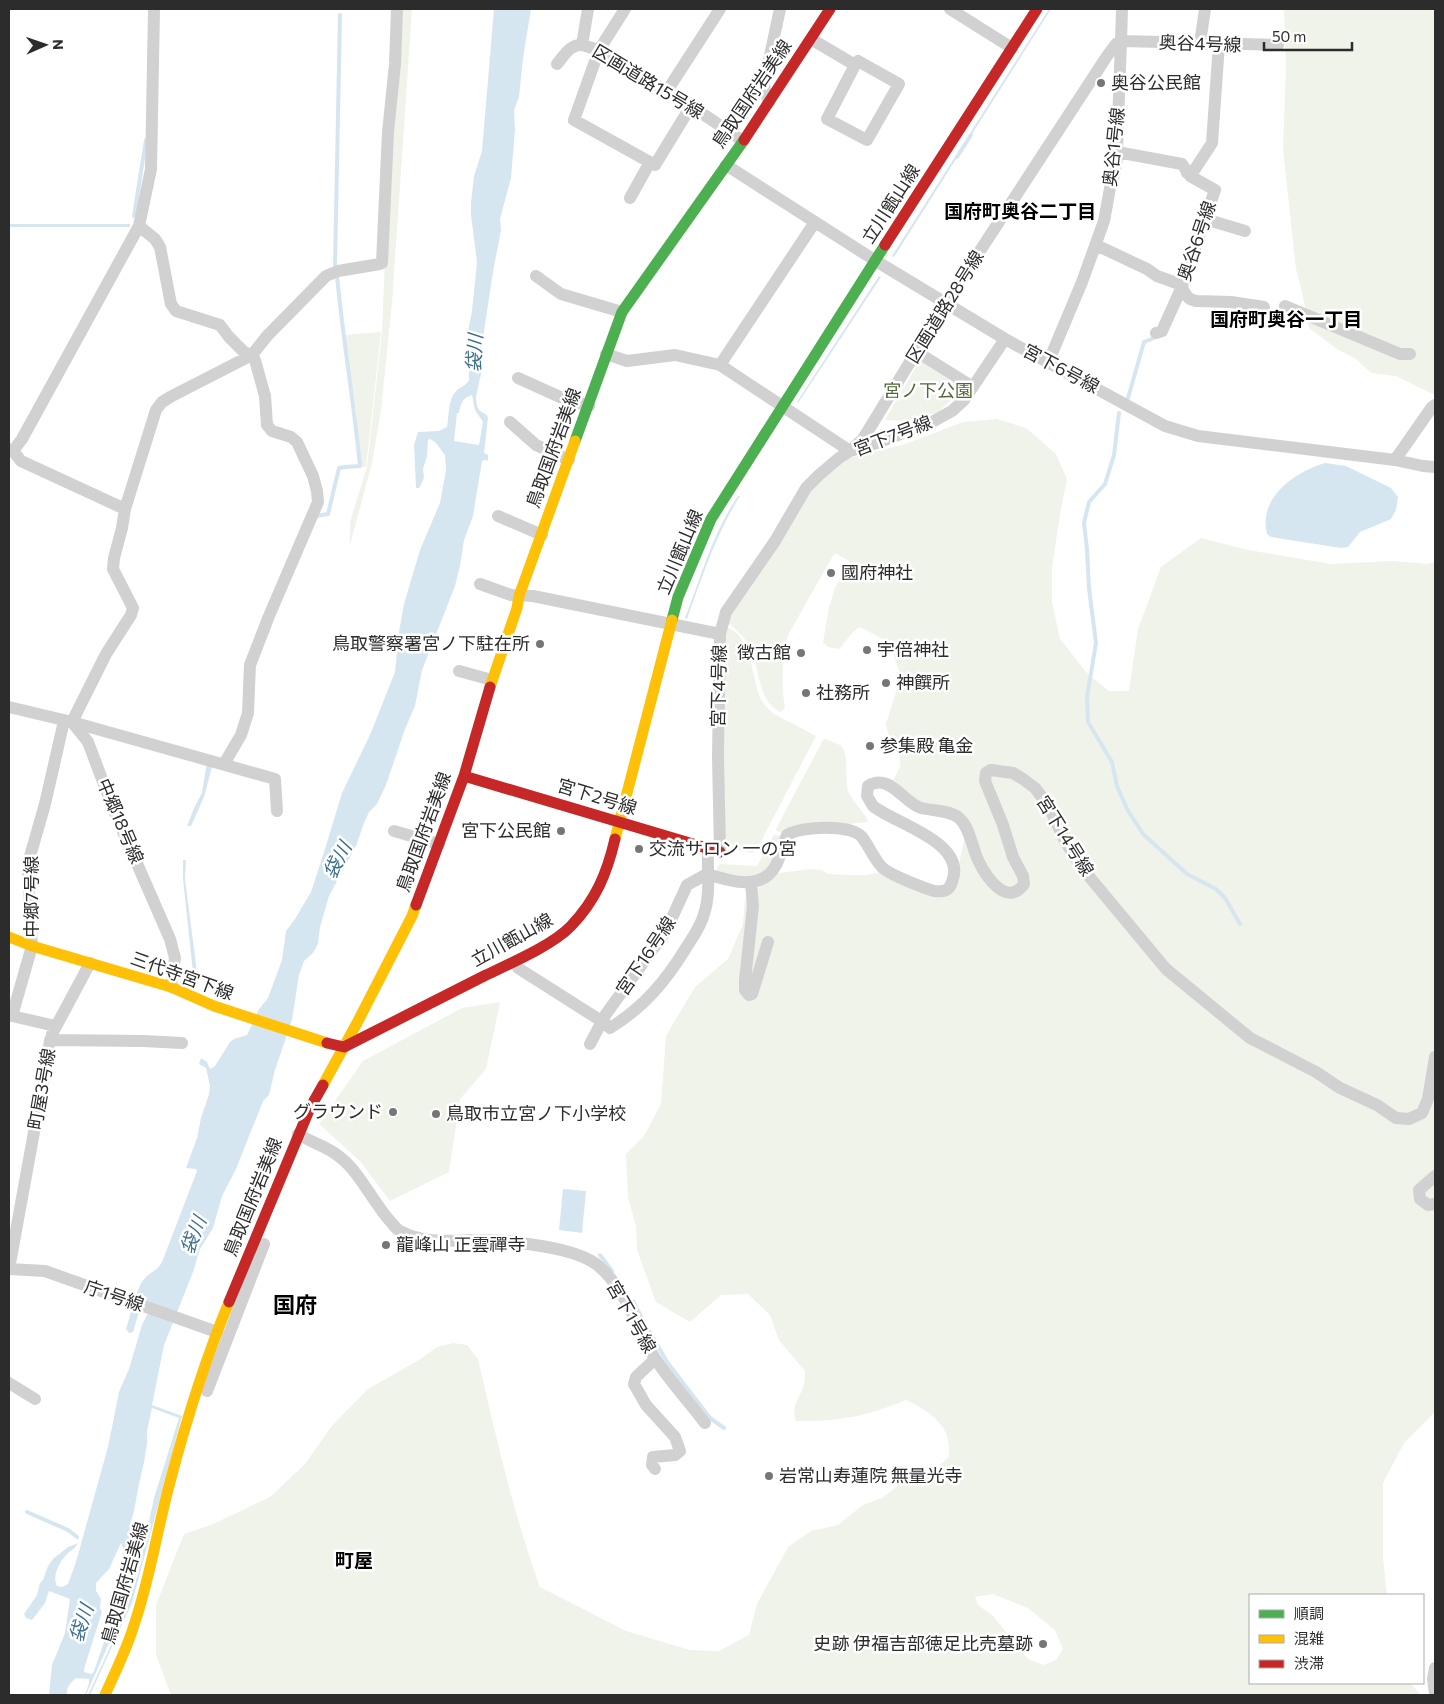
<svg xmlns="http://www.w3.org/2000/svg" width="1444" height="1704" font-family="Commissioner,'Noto Sans JP',sans-serif">
	<style>
		.green { fill: #eff3ea; fill-rule: evenodd }
		.water { fill: #d6e6f1; fill-rule: evenodd }
		.lines { fill: none; stroke-linecap: round; stroke-linejoin: round }
		.stream { stroke: #d6e6f1; stroke-width: 4 }
		.street { stroke: #d1d1d1; stroke-width: 12 }
		.fast { stroke: #4caf50; stroke-width: 11 }
		.slow { stroke: #ffc107; stroke-width: 11 }
		.jam { stroke: #c62828; stroke-width: 11 }
		.poi-dot { fill: #767676; stroke: #fff; stroke-width: 2 }
		.labels { text-anchor: middle; stroke-width: 5; stroke-linejoin: round; paint-order: stroke }
		.street-label { font-size: 18px; fill: #2c2c2c; stroke: #fff }
		.poi-label { font-size: 18px; fill: #2c2c2c; stroke: #fff; text-anchor: start }
		.park-label { font-size: 18px; fill: #506839; stroke: #fff }
		.neighbourhood-label { font-size: 19px; font-weight: bold; fill: #000; stroke: #fff }
		.water-label { font-size: 19px; font-style: italic; fill: #3a6f8e; stroke: #fff }
		.district-label { font-size: 22px; font-weight: bold; fill: #000; stroke: #fff }
	</style>
	<rect width="100%" height="100%" fill="#fff"/>
	<path class="green" d="M401 9H412L392 303 381 410 372 463 350 545V522L367 467 382 332 388 183Z
		M1284 9H1433L1435 15V395L1396 376 1371 373 1356 359 1337 349 1309 328 1303 297 1296 269 1283 149 1286 65Z
		M381 332 366 467H361L356 410 344 335Z
		M920 360 965 387 938 412 906 421 885 420Z
		M997 419 1026 428 1056 454 1067 479 1060 514 1052 567V602L1060 639 1087 673 1109 691H1129L1138 629 1161 567 1201 538 1248 550 1331 564 1393 561 1428 564 1435 562V1412L1404 1443 1383 1483V1558L1387 1595H1250V1683H1410L1421 1695H171L156 1655V1605L184 1534 211 1525 270 1497 305 1464 331 1427 368 1389 419 1360 437 1347 453 1343 467 1345 478 1359C496 1436 513 1513 540 1587L626 1631 690 1650 719 1651 749 1635 757 1604 788 1547 811 1531 838 1525 863 1505 882 1498 899 1485 920 1479 935 1470 949 1457C949 1451 949 1446 948 1440 945 1421 922 1407 906 1400 867 1416 838 1422 796 1421 790 1403 801 1399 804 1383 805 1380 805 1375 805 1371L779 1340 770 1315 748 1294 721 1295 690 1322 656 1302 637 1250 636 1226 628 1198 626 1154 644 1136 661 1104 666 1036 695 987 728 959 743 924 745 900 768 879 779 873 810 869 821 870 828 874 850 875H867L881 872 930 895 957 874 967 826 921 805 893 780C895 776 899 771 900 766 902 751 887 738 886 724L899 683V671L889 642 860 627C851 632 845 643 839 649L828 647 823 642 829 608 835 588 849 564V561L837 554H834L788 635C782 656 781 686 785 708L781 712C757 702 760 667 750 647 744 635 735 630 727 621L812 486 841 460 905 444 963 422ZM993 1594 1028 1608 1055 1630 1063 1649 1056 1660 1043 1665 1028 1659 993 1616 978 1605 975 1597Z
		M725 627C753 633 751 680 761 699 764 705 769 710 774 714L816 736 758 847 752 853 733 849 729 846 725 840 724 804Z
		M825 739C830 741 835 743 840 745 850 752 844 779 848 790 851 801 868 815 868 822L791 830 784 833 777 831 776 829 823 740Z
		M774 835 782 836 771 868 749 880 717 872V867L720 864 757 866Z
		M500 1002 486 1069 460 1099 449 1172 390 1201 360 1161 319 1124 363 1061 462 1008Z"/>
	<path class="water" d="M494 9H531L523 58 519 97 514 110 515 130 511 178 500 219 501 230 493 272 483 338 477 352 481 374 476 397 477 406 480 411 487 415 488 418 484 453 488 455V461L485 460 482 461 473 516 464 540 460 566 455 586 422 670 415 706 405 729 386 785 377 804 369 812 364 823 356 846 329 896 320 927 318 944 313 953 304 961 299 975 292 1020 275 1070 269 1095 263 1101 236 1169 222 1196 213 1228 200 1249 193 1272 164 1345 152 1405 182 1416 132 1603 90 1695H88L112 1643 129 1601 138 1574 154 1498 179 1418 152 1408 147 1431V1444L144 1462 139 1484 134 1511 130 1525 129 1569 126 1594V1605L86 1695H85L89 1683V1679L76 1678C70 1683 66 1688 67 1695H49L52 1665 65 1633 70 1599 49 1591 45 1603 32 1620 26 1618 24 1614 37 1595 40 1583 43 1580 48 1566 53 1559 68 1547 78 1543C75 1549 70 1551 66 1555 59 1563 52 1576 57 1586L62 1587 68 1584 76 1562 108 1447 119 1392 129 1369 142 1325 149 1311 140 1309 133 1332 129 1333 126 1329C131 1314 134 1295 142 1282 148 1272 157 1272 162 1262L197 1171 196 1169 186 1168 197 1138 201 1118 209 1094 210 1086 206 1068 199 1064 201 1058 207 1062 210 1069 215 1066 230 1042 234 1039 247 1035 259 1009 268 998 282 960 286 931 295 919 311 892 325 849 342 793 370 735 395 672 399 632 404 604 420 550 440 503 446 470 445 455 435 442 430 439 428 440 427 456 423 469 424 478 419 488H416L414 445 418 432 439 431 447 427C449 416 448 399 456 391 461 386 466 386 469 380L468 331 472 311 477 262 471 215V203L474 176 482 151ZM472 395 475 410 483 422 479 445 454 441 457 413H459C460 405 463 397 472 395ZM121 1543 123 1549 119 1583 121 1602 119 1605H114L112 1612 113 1616 94 1671 92 1674 84 1672V1669L102 1612 100 1608 101 1599 96 1591V1583L109 1569Z
		M1049 9H1051L894 257 892 256Z
		M9 224H130V227H9Z
		M879 276 881 277 798 403 797 402Z
		M1325 463 1346 466 1391 488 1398 497 1396 510 1391 519 1360 532 1348 547 1341 548 1271 537 1267 534C1258 497 1295 472 1325 463Z
		M738 496H740C716 534 702 577 687 619L685 618C701 577 713 532 738 496Z
		M207 762 212 767 204 797 191 826H187L194 808 202 793Z
		M183 860H186L185 879 197 972 193 973 183 879Z
		M563 1189 586 1191 582 1233 559 1230Z"/>
	<g class="lines">
		<path class="stream" d="M957 157 971 135
			M1117 181 1121 161
			M134 216 146 140
			M335 265 340 15
			M1128 398 1144 342 1154 338
			M1119 413 1114 455 1105 484 1089 502 1084 523 1087 549 1089 588 1096 643 1087 697 1088 722 1112 762 1117 786 1127 809 1143 834 1187 874 1216 889 1225 898 1240 924
			M316 516 328 514 339 468 345 467 360 466C354 403 343 340 337 276
			M600 1255 612 1271
			M633 1301 648 1330
			M650 1332 667 1362 710 1418 724 1428
			M27 1512 68 1530 77 1537"/>
		<path class="street" d="M588 9 582 45 599 50 691 106 743 141
			M625 9 599 50 574 120 655 165 691 106
			M950 9 1012 48
			M811 39 855 65 858 61 899 84 867 140 827 119 855 65
			M1200 43 1205 9
			M557 64C564 56 570 44 582 45
			M667 91 720 9
			M769 102 765 92 764 84 780 9
			M1117 152 1182 164 1190 176 1215 190 1180 291 1162 331 1156 333
			M726 165 876 261 1005 339 1165 426 1198 436 1395 460 1423 466 1435 467
			M1187 173 1195 169 1212 143 1219 44
			M630 198 650 162
			M1205 219 1245 231
			M815 222 720 365 850 451 863 439 946 303 1107 56 1116 44 1121 41 1122 9
			M139 226 155 239 160 247 171 304 176 311 220 325 229 337 244 352 252 355 255 360 265 396 267 425 272 431 291 437 297 442 313 476 317 491 318 502 269 616 250 665 248 713 241 735 224 764
			M1096 245 1147 269 1157 276 1182 285 1183 290 1187 296 1190 299 1196 301 1231 302 1264 307
			M536 276 561 294 622 312
			M1285 306 1400 354H1410
			M917 352 973 387
			M606 354 627 361 675 355 720 365
			M1048 363 1082 282 1104 221 1117 150 1121 41 1278 45
			M518 378 560 397 589 406
			M510 422 536 445 569 460
			M9 449 13 451 21 461 125 509
			M13 451 22 439 139 226 151 169 154 9
			M1395 460 1432 407 1435 405
			M498 516 542 535
			M480 584 511 595 533 596 720 634 718 756 720 852
			M720 634 726 612 775 541 806 488 819 475 839 458 850 451 880 442 932 422 952 411 964 400 1005 339
			M459 671 492 680
			M9 707 72 722 88 742 114 811 170 939 175 958 171 987
			M277 811 275 779 72 722 106 654 131 615 133 608 113 569 114 558 122 528 125 509 156 410 162 402 172 396 252 355 267 336 326 276 338 271 380 264 382 263 388 132 395 64 397 9
			M394 831 439 844
			M751 883 753 906 745 980V990L749 995 752 994 768 942
			M518 968 603 1022 610 1028C644 1007 665 982 686 948 693 937 701 926 704 914 711 894 707 870 708 849
			M55 1026 12 1016 32 946 28 877 29 860 45 804 64 721
			M52 1034 90 963
			M590 1044 606 1014 666 931 687 885 707 874C729 881 762 892 776 865 781 856 783 845 787 835 801 826 851 824 862 837 869 846 876 863 884 869 893 876 924 888 934 891 944 892 949 891 952 882 968 842 895 824 873 806 871 803 869 799 867 796L868 786C889 772 904 803 921 808 933 811 949 810 959 818 970 827 972 848 978 860 986 877 1007 908 1024 884L1023 876 1013 857 1003 825 985 781 986 773 991 770 1013 773 1023 779 1035 788 1048 805 1065 841 1082 868 1166 969 1250 1038 1316 1072 1340 1088 1377 1105 1396 1118 1409 1119 1422 1113 1428 1099 1435 1057
			M298 1134C312 1143 329 1147 341 1158 360 1173 373 1202 390 1221 393 1224 396 1229 400 1231 433 1249 473 1236 509 1241 534 1245 575 1249 596 1264 627 1288 636 1329 656 1360 671 1382 689 1402 705 1423
			M1435 1176 1419 1190 1420 1199 1428 1205 1435 1204
			M9 1269 47 1061 50 1040 143 1041 182 1043
			M9 1269 45 1271 217 1332
			M9 1383 35 1399
			M207 1391 264 1244
			M655 1469 652 1465 653 1457 675 1455 680 1451 675 1437 646 1405 634 1384 636 1377 655 1359
			M1435 1668 1433 1679 1435 1694"/>
		<path class="fast" d="M575 441 622 312 744 140
			M672 620 678 597 711 519 885 245"/>
		<path class="slow" d="M490 687 517 608 519 596 575 441
			M615 839 672 620
			M9 937 32 946 171 987 214 1006 327 1043
			M323 1085 357 1023 412 916 416 905
			M105 1695C115 1672 127 1649 134 1625 150 1579 157 1530 170 1482 186 1421 205 1360 229 1302"/>
		<path class="jam" d="M744 140 830 9
			M885 245 1037 9
			M464 776 720 852
			M416 905 464 776 490 687
			M327 1043 344 1047C391 1023 439 999 486 975 511 963 553 945 571 926 596 900 607 873 615 839
			M229 1302 310 1108 323 1085"/>
	</g>
	<g class="poi-dot">
		<circle cx="1101" cy="83" r="5"/>
		<circle cx="831" cy="573" r="5"/>
		<circle cx="540" cy="644" r="5"/>
		<circle cx="867" cy="650" r="5"/>
		<circle cx="801" cy="653" r="5"/>
		<circle cx="886" cy="683" r="5"/>
		<circle cx="806" cy="693" r="5"/>
		<circle cx="870" cy="746" r="5"/>
		<circle cx="561" cy="831" r="5"/>
		<circle cx="639" cy="849" r="5"/>
		<circle cx="393" cy="1112" r="5"/>
		<circle cx="436" cy="1114" r="5"/>
		<circle cx="386" cy="1245" r="5"/>
		<circle cx="769" cy="1476" r="5"/>
		<circle cx="1043" cy="1644" r="5"/>
	</g>
	<g class="labels">
		<g class="street-label">
			<text transform="translate(1200 44) rotate(2)" y="6">奥谷4号線</text>
			<text transform="translate(648 82) rotate(31)" y="6">区画道路15号線</text>
			<text transform="translate(752 94) rotate(-56)" y="6">鳥取国府岩美線</text>
			<text transform="translate(1114 147) rotate(-84)" y="6">奥谷1号線</text>
			<text transform="translate(891 204) rotate(-57)" y="6">立川甑山線</text>
			<text transform="translate(1197 241) rotate(-71)" y="6">奥谷6号線</text>
			<text transform="translate(945 307) rotate(-58)" y="6">区画道路28号線</text>
			<text transform="translate(1061 369) rotate(28)" y="6">宮下6号線</text>
			<text transform="translate(893 436) rotate(-21)" y="6">宮下7号線</text>
			<text transform="translate(554 448) rotate(-70)" y="6">鳥取国府岩美線</text>
			<text transform="translate(680 552) rotate(-67)" y="6">立川甑山線</text>
			<text transform="translate(719 686) rotate(-89)" y="6">宮下4号線</text>
			<text transform="translate(597 797) rotate(17)" y="6">宮下2号線</text>
			<text transform="translate(120 821) rotate(67)" y="6">中郷18号線</text>
			<text transform="translate(424 832) rotate(-70)" y="6">鳥取国府岩美線</text>
			<text transform="translate(1065 836) rotate(58)" y="6">宮下14号線</text>
			<text transform="translate(32 897) rotate(-90)" y="6">中郷7号線</text>
			<text transform="translate(512 940) rotate(-29)" y="6">立川甑山線</text>
			<text transform="translate(646 956) rotate(-56)" y="6">宮下16号線</text>
			<text transform="translate(182 976) rotate(20)" y="6">三代寺宮下線</text>
			<text transform="translate(42 1089) rotate(-80)" y="6">町屋3号線</text>
			<text transform="translate(253 1197) rotate(-68)" y="6">鳥取国府岩美線</text>
			<text transform="translate(114 1296) rotate(19)" y="6">庁1号線</text>
			<text transform="translate(631 1317) rotate(60)" y="6">宮下1号線</text>
			<text transform="translate(125 1583) rotate(-74)" y="6">鳥取国府岩美線</text>
		</g>
		<g class="poi-label">
			<text x="1111" y="89">奥谷公民館</text>
			<text x="841" y="579">國府神社</text>
			<text x="530" y="650" text-anchor="end">鳥取警察署宮ノ下駐在所</text>
			<text x="877" y="656">宇倍神社</text>
			<text x="791" y="659" text-anchor="end">徴古館</text>
			<text x="896" y="689">神饌所</text>
			<text x="816" y="699">社務所</text>
			<text x="880" y="752">参集殿 亀金</text>
			<text x="551" y="837" text-anchor="end">宮下公民館</text>
			<text x="649" y="855">交流サロン 一の宮</text>
			<text x="383" y="1118" text-anchor="end">グラウンド</text>
			<text x="446" y="1120">鳥取市立宮ノ下小学校</text>
			<text x="396" y="1251">龍峰山 正雲禪寺</text>
			<text x="779" y="1482">岩常山寿蓮院 無量光寺</text>
			<text x="1033" y="1650" text-anchor="end">史跡 伊福吉部徳足比売墓跡</text>
		</g>
		<g class="park-label">
			<text x="928" y="397">宮ノ下公園</text>
		</g>
		<g class="neighbourhood-label">
			<text x="1020" y="218">国府町奥谷二丁目</text>
			<text x="1286" y="326">国府町奥谷一丁目</text>
			<text x="354" y="1567">町屋</text>
		</g>
		<g class="water-label">
			<text transform="translate(474 353) rotate(-86)" y="7">袋川</text>
			<text transform="translate(337 860) rotate(-62)" y="7">袋川</text>
			<text transform="translate(193 1235) rotate(-68)" y="7">袋川</text>
			<text transform="translate(81 1623) rotate(-71)" y="7">袋川</text>
		</g>
		<g class="district-label">
			<text x="295" y="1313">国府</text>
		</g>
	</g>
	<rect width="1444" height="1704" fill="none" stroke="#2c2c2c" stroke-width="20"/>
	<rect x="1249" y="1594" width="175" height="90" fill="#ffffff" stroke="#ababab"/>
	<rect x="1259" y="1610" width="25" height="8" fill="#4caf50" stroke="#ababab"/>
	<text x="1294" y="1619" font-size="15" fill="#2c2c2c">順調</text>
	<rect x="1259" y="1635" width="25" height="8" fill="#ffc107" stroke="#ababab"/>
	<text x="1294" y="1644" font-size="15" fill="#2c2c2c">混雑</text>
	<rect x="1259" y="1660" width="25" height="8" fill="#c62828" stroke="#ababab"/>
	<text x="1294" y="1669" font-size="15" fill="#2c2c2c">渋滞</text>
	<g transform="translate(45 45) rotate(88)" stroke="#ffffff" stroke-width="4" paint-order="stroke">
	<path d="M0-4L9 19L0 12L-9 19Z" fill="#2c2c2c"/>
	<text y="-8" font-size="14" font-weight="bold" text-anchor="middle" fill="#2c2c2c">N</text>
	</g>
	<path d="M1264 42v8h88v-8" fill="none" stroke="#2c2c2c" stroke-width="2.5"/>
	<text x="1272" y="42" font-size="15" fill="#2c2c2c" stroke="#ffffff" stroke-width="4" paint-order="stroke">50 m</text>
</svg>
